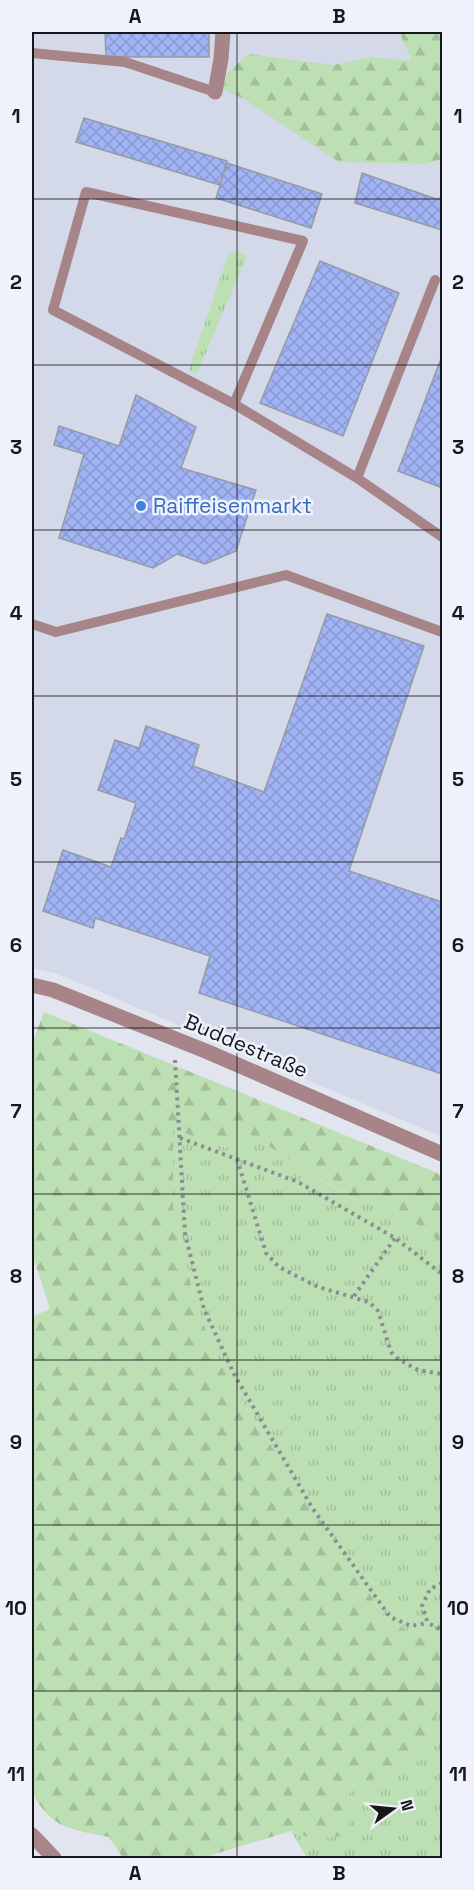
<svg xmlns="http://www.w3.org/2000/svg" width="474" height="1890" font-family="'Space Grotesk',sans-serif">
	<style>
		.built { fill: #d4d9ea }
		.grass { fill: url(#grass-tufts) }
		.forest { fill: url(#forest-firs) }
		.building { fill: url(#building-cross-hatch); stroke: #979aa3; stroke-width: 1.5 }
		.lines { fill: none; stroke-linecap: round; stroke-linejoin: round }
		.path { stroke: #8b8d94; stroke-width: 4; stroke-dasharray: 3 4.5; stroke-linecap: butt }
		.service { stroke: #a68488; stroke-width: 10 }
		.minor { stroke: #a68488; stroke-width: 15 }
		.grid { fill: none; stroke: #16171a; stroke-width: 1.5; stroke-opacity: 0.55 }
		.shop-dot { fill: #3f7fe0; stroke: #eff2fc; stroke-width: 2 }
		.labels { text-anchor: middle; stroke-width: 5; stroke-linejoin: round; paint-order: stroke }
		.shop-label { font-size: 21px; fill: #366cbe; stroke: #eff2fc; text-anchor: start }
		.street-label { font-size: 21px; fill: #16171a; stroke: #eff2fc }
		.neatline { fill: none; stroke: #16171a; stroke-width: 2 }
		.grid-label { font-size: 20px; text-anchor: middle; font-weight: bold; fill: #16171a }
	</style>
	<defs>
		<pattern id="grass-tufts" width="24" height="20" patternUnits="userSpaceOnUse" patternTransform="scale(1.5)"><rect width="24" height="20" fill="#bddfb4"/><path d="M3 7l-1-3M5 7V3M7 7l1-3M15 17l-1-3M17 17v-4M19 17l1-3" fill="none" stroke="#a2bf9a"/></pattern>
		<pattern id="forest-firs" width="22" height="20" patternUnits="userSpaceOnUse" patternTransform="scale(1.5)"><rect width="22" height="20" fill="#bddfb4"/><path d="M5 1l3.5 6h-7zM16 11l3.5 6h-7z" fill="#a2bf9a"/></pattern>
		<pattern id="building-cross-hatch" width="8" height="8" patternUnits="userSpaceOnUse" patternTransform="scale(1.5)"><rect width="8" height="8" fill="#a0b4f5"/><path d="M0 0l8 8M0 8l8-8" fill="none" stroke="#899ad1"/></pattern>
	</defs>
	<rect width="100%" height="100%" fill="#e2e5ef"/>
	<path class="built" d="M32 32H442V1137L58 974 32 968Z"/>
	<path class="grass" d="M238 251 246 255V259L198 371 194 374 190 370V366L225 264 229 254Z
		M173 1129 226 1148 251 1135 356 1202 389 1201 442 1244V1634L410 1632 387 1620 229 1382 197 1310 173 1209Z
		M442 1705V1858H307L291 1831 313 1839 351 1786 406 1769Z"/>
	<path class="forest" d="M399 32H442V159L425 164 339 162 244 99 223 89 227 73 249 54 333 65 372 57 412 61Z
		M44 1012 442 1175V1244L389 1201 357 1202 251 1135 226 1148 173 1129V1209L197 1310 229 1382 387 1620 410 1632 442 1634V1705L406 1769 351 1786V1835L313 1839 291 1831 202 1858H123L109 1837C71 1829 52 1830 32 1792V1317L50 1309 32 1253V1044Z"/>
	<path class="building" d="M105 32H209V57H106Z
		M84 118 227 161 220 185 76 142Z
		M227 163 322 194 311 228 216 198Z
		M362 173 436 199 442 198V230L355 203Z
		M320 261 399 293 343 436 260 403Z
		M442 356V488L398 471Z
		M136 395 196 427 181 468 256 490 236 551 205 564 177 554 153 568 59 538 84 454 54 445 59 426 119 446Z
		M327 614 424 646 349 871 442 902V1074L199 993 210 956 95 918 93 928 43 911 63 850 111 867 121 838 124 839 136 803 98 790 115 740 139 748 146 726 199 745 193 766 264 792Z"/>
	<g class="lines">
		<path class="path" d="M175 1060 185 1234 204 1309 234 1374 313 1509 390 1617 411 1626 428 1623
			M180 1138 298 1182 395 1238 442 1274
			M237 1159 266 1253 279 1267 318 1287 369 1302 378 1311 391 1352 398 1359 418 1370 442 1374
			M354 1296 395 1238
			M442 1583 430 1589 422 1606 428 1623 442 1630"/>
		<path class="service" d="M32 53 125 62 215 92
			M234 404 303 241 86 192 53 310 234 404 357 478 442 537
			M357 478 435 280
			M32 624 56 632 286 575 442 632"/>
		<path class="minor" d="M215 92 221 59 223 32
			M32 985 53 990 208 1052 442 1154
			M32 1835 54 1858"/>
	</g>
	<path class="grid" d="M237 32V1858M32 199H442M32 365H442M32 530H442M32 696H442M32 862H442M32 1028H442M32 1194H442M32 1360H442M32 1525H442M32 1691H442"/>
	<circle class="shop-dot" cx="141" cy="506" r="6"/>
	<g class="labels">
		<g class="shop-label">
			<text x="153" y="513">Raiffeisenmarkt</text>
		</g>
		<g class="street-label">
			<text transform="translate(246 1046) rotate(23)" y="7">Buddestraße</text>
		</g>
	</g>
	<rect width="474" height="1890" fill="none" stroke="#eff2fc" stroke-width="66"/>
	<g transform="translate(393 1809) rotate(75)" stroke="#eff2fc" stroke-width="4.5" paint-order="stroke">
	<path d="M0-4.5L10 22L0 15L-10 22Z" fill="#16171a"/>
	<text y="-9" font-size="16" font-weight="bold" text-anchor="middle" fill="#16171a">N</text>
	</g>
	<rect x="33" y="33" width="408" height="1824" class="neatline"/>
	<g class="grid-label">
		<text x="135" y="23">A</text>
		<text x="339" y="23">B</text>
		<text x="16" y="123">1</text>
		<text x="458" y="123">1</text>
		<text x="16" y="289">2</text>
		<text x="458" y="289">2</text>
		<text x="16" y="454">3</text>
		<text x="458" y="454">3</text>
		<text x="16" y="620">4</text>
		<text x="458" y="620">4</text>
		<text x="16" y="786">5</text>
		<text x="458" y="786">5</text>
		<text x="16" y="952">6</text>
		<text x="458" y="952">6</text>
		<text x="16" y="1118">7</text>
		<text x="458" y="1118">7</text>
		<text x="16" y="1283">8</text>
		<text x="458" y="1283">8</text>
		<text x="16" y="1449">9</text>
		<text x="458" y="1449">9</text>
		<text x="16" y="1615">10</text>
		<text x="458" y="1615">10</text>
		<text x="16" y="1781">11</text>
		<text x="458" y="1781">11</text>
		<text x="135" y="1880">A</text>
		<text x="339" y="1880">B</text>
	</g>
</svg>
